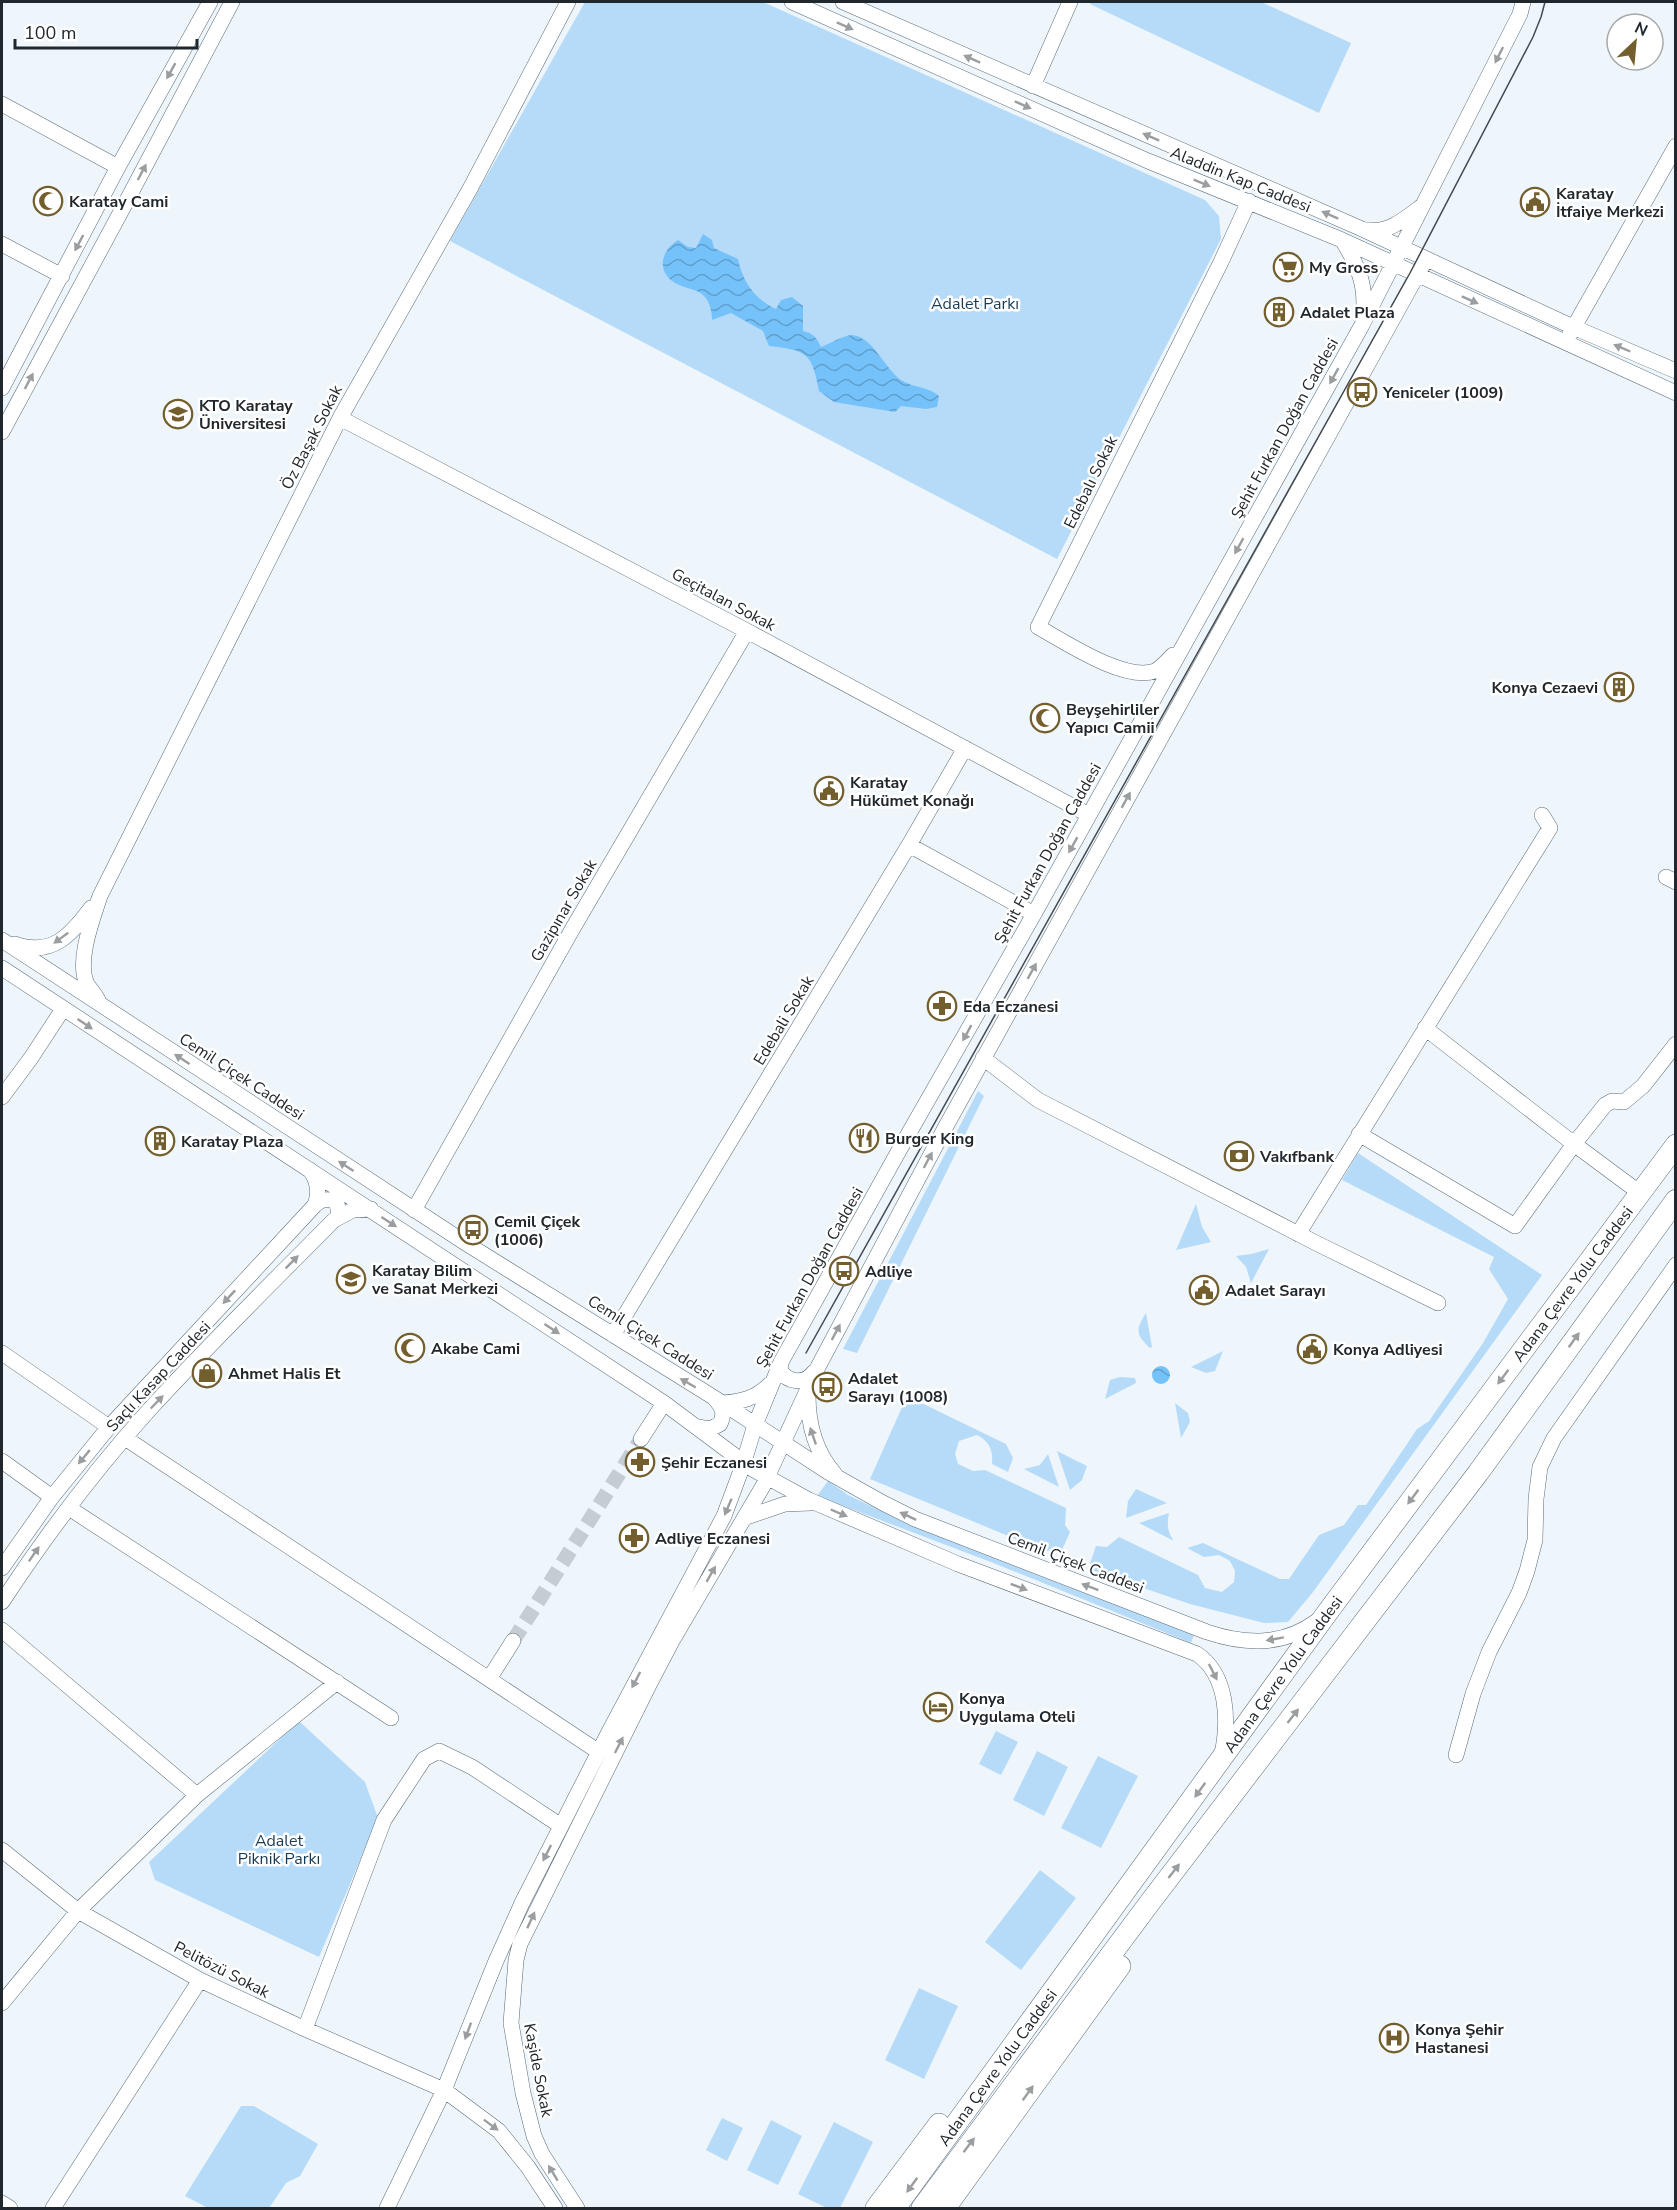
<svg xmlns="http://www.w3.org/2000/svg" width="1677" height="2210" font-family="'Nunito Sans',sans-serif">
	<style>
		.green { fill: #b5dbf9 }
		.water { fill: url(#water-waves) }
		.lines { fill: none; stroke-linecap: round; stroke-linejoin: round }
		.minor-tunnel { stroke: #c5cdd3; stroke-width: 15; stroke-dasharray: 15 8; stroke-linecap: butt }
		.minor-casing { stroke: #5a6b78; stroke-width: 16 }
		.highway-casing { stroke: #5a6b78; stroke-width: 22 }
		.minor { stroke: #fff; stroke-width: 15 }
		.highway { stroke: #fff; stroke-width: 21 }
		.tram { stroke: #434a50; stroke-width: 1.5 }
		.oneway { fill: #9b9ea0 }
		.labels { text-anchor: middle; stroke-width: 5; stroke-linejoin: round; paint-order: stroke }
		.street-label { font-size: 16px; fill: #20272d; stroke: #fff }
		.poi-label { font-size: 16px; font-weight: bold; fill: #20272d; stroke: #fff; text-anchor: start }
		.park-label { font-size: 16px; fill: #1a3b52; stroke: #fff }
	</style>
	<defs>
		<pattern id="water-waves" width="16" height="10" patternUnits="userSpaceOnUse" patternTransform="scale(1.5)"><rect width="16" height="10" fill="#75c2fa"/><path d="M0 5q4-4 8 0t8 0" fill="none" stroke="#609ecb"/></pattern>
	</defs>
	<rect width="100%" height="100%" fill="#eef6fc"/>
	<path class="green" d="M585 2H763L1205 200 1219 216 1221 239 1057 559 450 241Z
		M1091 2H1261L1351 43 1319 113 1090 4Z
		M978 1091 984 1096 857 1353 843 1349Z
		M1358 1153 1542 1275 1313 1592 1288 1622 1264 1623 1190 1604 1088 1569 1096 1546 1107 1547 1119 1537 1198 1575 1205 1588 1222 1592 1234 1582 1235 1571 1230 1561 1219 1555 1204 1557 1187 1548 1203 1543 1280 1579H1289L1319 1535 1344 1525 1358 1505H1366L1417 1429 1429 1421 1483 1343 1508 1299 1489 1269 1494 1257 1342 1180Z
		M1196 1204 1202 1227 1211 1242 1176 1250Z
		M1269 1249 1251 1283 1246 1267 1236 1256 1251 1254Z
		M1146 1313 1152 1347 1150 1348C1136 1335 1135 1330 1146 1313Z
		M1223 1351 1215 1371 1206 1373 1191 1367Z
		M1120 1377 1135 1378 1136 1383 1105 1399 1110 1380Z
		M907 1396 1006 1444 1013 1458 1008 1472 992 1464C993 1450 990 1442 977 1435L959 1441 955 1454 958 1464 973 1471 985 1470 1066 1508 1065 1525 1070 1532 1061 1552 1054 1550 1045 1551 870 1479Z
		M1175 1403 1188 1413 1190 1422 1181 1438Z
		M1057 1451 1087 1466 1082 1480 1070 1490Z
		M1048 1454 1059 1487 1024 1469 1040 1465Z
		M828 1481 848 1495 890 1515 1194 1635 1191 1643 996 1564 817 1496Z
		M1136 1489 1167 1503 1126 1518 1128 1501Z
		M1169 1513C1167 1524 1167 1531 1174 1541L1139 1523Z
		M299 1721 365 1782 378 1818 319 1957 155 1880 149 1862Z
		M996 1731 1018 1742 1001 1775 979 1764Z
		M1037 1751 1068 1767 1044 1816 1013 1800Z
		M1098 1756 1138 1776 1101 1848 1061 1828Z
		M1040 1870 1076 1898 1021 1970 985 1942Z
		M919 1988 958 2006 924 2079 885 2060Z
		M241 2106H254L318 2144 300 2176 286 2183 269 2208H208L185 2196Z
		M722 2118 743 2128 727 2161 706 2150Z
		M771 2120 802 2136 778 2185 747 2170Z
		M834 2122 873 2142 840 2208H827L798 2194Z"/>
	<path class="water" d="M703 234 712 240 714 248 738 259C743 283 755 299 776 309L781 300 792 297 803 306V331C813 333 817 338 821 347 829 344 842 336 851 335 872 335 885 369 901 380 913 388 928 386 939 396L937 407 926 409 901 406 895 412 834 402 819 391C812 353 807 350 769 346L763 331 731 313 712 320C712 312 710 303 705 297 698 289 688 289 679 285 656 275 659 252 678 240L688 247 696 248Z
		M1152 1375a9 9 0 1 1 18 0a9 9 0 1 1-18 0Z"/>
	<g class="lines">
		<path class="minor-tunnel" d="M513 1641 641 1439"/>
		<g class="minor-casing">
			<path id="minor" d="M792 2 1148 161 1342 240 1676 393
				M843 2 1362 229 1573 327 1676 371
				M1033 86 1070 2
				M2 104 118 167
				M1366 230C1388 234 1406 218 1422 206
				M1342 240C1358 265 1367 286 1363 316
				M2 244 62 276
				M1570 334 1676 146
				M2 388 118 167 210 2
				M340 418 747 631 1089 815
				M2 432 124 206 232 2
				M1173 655C1168 660 1161 668 1155 671 1125 682 1065 642 1038 627L1221 262 1249 201
				M909 845 965 748
				M1666 877 1676 882
				M2 940 467 1244 713 1397 828 1472 883 1503 915 1519 1207 1632C1246 1645 1283 1646 1317 1621
				M15 944C52 957 71 935 91 908
				M2 968 664 1403 754 1470 809 1500 958 1564 1197 1654C1228 1675 1229 1721 1222 1754
				M98 1000C95 994 90 989 87 984 76 961 93 918 100 896L340 418 471 187 568 2
				M983 1058 1038 1100 1318 1244 1438 1303
				M2 1097 31 1058 63 1009
				M1359 1134 1515 1226 1574 1144 1425 1028
				M1640 1193 1574 1144 1605 1105 1612 1101 1624 1102 1643 1086 1676 1044
				M315 1205C323 1198 329 1198 337 1203L339 1216
				M414 1210 573 928 747 631
				M1298 1234 1550 828 1542 815
				M613 1335 909 845 1034 914
				M2 1353 109 1427
				M781 1362 780 1370C788 1383 804 1385 814 1372
				M808 1395C808 1424 815 1451 834 1473
				M722 1403C742 1402 756 1398 770 1384
				M698 1427 710 1429 720 1424C725 1413 723 1408 715 1399
				M125 1438 599 1752
				M641 1439 664 1403
				M2 1461 52 1497
				M69 1508 391 1718
				M744 1518 785 1504 810 1503
				M2 1568 52 1497 109 1427 315 1205C320 1192 318 1181 310 1170
				M2 1602C46 1535 95 1470 149 1410 208 1345 272 1283 334 1220L353 1210 371 1209
				M2 1630 197 1795
				M489 1679 513 1641
				M1456 1755 1473 1694 1489 1652 1519 1593 1527 1571 1535 1540 1536 1499 1540 1467 1554 1438 1676 1265
				M2 1850 78 1911 200 1980 305 2029 444 2090 499 2131 528 2167 555 2208
				M2 2003 78 1911 197 1795 337 1682
				M305 2029 384 1820 424 1759 439 1751 472 1767 561 1826
				M2 2203 10 2208
				M53 2208 200 1980
				M387 2208 444 2090 496 1961 522 1903 609 1732 724 1516 743 1465 755 1425 781 1362 901 1147 1034 914 1362 325 1520 14 1523 2
				M577 2208 542 2154 534 2136 523 2093 511 2023 516 1960 520 1944 649 1685 672 1641 763 1486 818 1367 945 1128 1426 259"/>
		</g>
		<g class="highway-casing">
			<g id="highway">
				<path d="M876 2208 939 2124"/>
				<path id="s1" d="M895 2208 1327 1613 1676 1145"/>
				<path d="M922 2208 1151 1901 1478 1473 1676 1200"/>
				<path d="M945 2208 1120 1966"/>
			</g>
		</g>
		<use href="#minor" class="minor"/>
		<use href="#highway" class="highway"/>
		<path class="tram" d="M806 1353 1410 273 1533 37 1541 17 1545 2"/>
	</g>
	<defs><path id="oneway-solid" d="M-6-.8H1V-3.2L6.5 0L1 3.2V.8H-6Z" transform="scale(1.5)"/></defs>
	<g class="oneway">
		<use href="#oneway-solid" transform="translate(845 26) rotate(24)"/>
		<use href="#oneway-solid" transform="translate(1499 55) rotate(117)"/>
		<use href="#oneway-solid" transform="translate(972 59) rotate(-156)"/>
		<use href="#oneway-solid" transform="translate(171 71) rotate(119)"/>
		<use href="#oneway-solid" transform="translate(1023 105) rotate(24)"/>
		<use href="#oneway-solid" transform="translate(1151 137) rotate(-156)"/>
		<use href="#oneway-solid" transform="translate(142 172) rotate(-62)"/>
		<use href="#oneway-solid" transform="translate(1202 183) rotate(22)"/>
		<use href="#oneway-solid" transform="translate(1330 215) rotate(-156)"/>
		<use href="#oneway-solid" transform="translate(79 243) rotate(118)"/>
		<use href="#oneway-solid" transform="translate(1470 300) rotate(24)"/>
		<use href="#oneway-solid" transform="translate(1622 348) rotate(-157)"/>
		<use href="#oneway-solid" transform="translate(1334 376) rotate(119)"/>
		<use href="#oneway-solid" transform="translate(29 381) rotate(-62)"/>
		<use href="#oneway-solid" transform="translate(1239 546) rotate(119)"/>
		<use href="#oneway-solid" transform="translate(1126 800) rotate(-61)"/>
		<use href="#oneway-solid" transform="translate(1073 845) rotate(119)"/>
		<use href="#oneway-solid" transform="translate(61 938) rotate(144)"/>
		<use href="#oneway-solid" transform="translate(1032 971) rotate(-61)"/>
		<use href="#oneway-solid" transform="translate(85 1024) rotate(34)"/>
		<use href="#oneway-solid" transform="translate(967 1033) rotate(119)"/>
		<use href="#oneway-solid" transform="translate(182 1059) rotate(-147)"/>
		<use href="#oneway-solid" transform="translate(928 1160) rotate(-62)"/>
		<use href="#oneway-solid" transform="translate(346 1166) rotate(-147)"/>
		<use href="#oneway-solid" transform="translate(389 1222) rotate(33)"/>
		<use href="#oneway-solid" transform="translate(292 1262) rotate(-45)"/>
		<use href="#oneway-solid" transform="translate(229 1297) rotate(133)"/>
		<use href="#oneway-solid" transform="translate(552 1329) rotate(33)"/>
		<use href="#oneway-solid" transform="translate(836 1332) rotate(-62)"/>
		<use href="#oneway-solid" transform="translate(1574 1340) rotate(-54)"/>
		<use href="#oneway-solid" transform="translate(1503 1377) rotate(127)"/>
		<use href="#oneway-solid" transform="translate(688 1383) rotate(-150)"/>
		<use href="#oneway-solid" transform="translate(157 1402) rotate(-46)"/>
		<use href="#oneway-solid" transform="translate(813 1436) rotate(-109)"/>
		<use href="#oneway-solid" transform="translate(84 1457) rotate(130)"/>
		<use href="#oneway-solid" transform="translate(1413 1497) rotate(127)"/>
		<use href="#oneway-solid" transform="translate(728 1507) rotate(113)"/>
		<use href="#oneway-solid" transform="translate(839 1513) rotate(23)"/>
		<use href="#oneway-solid" transform="translate(908 1516) rotate(-155)"/>
		<use href="#oneway-solid" transform="translate(34 1554) rotate(-55)"/>
		<use href="#oneway-solid" transform="translate(711 1574) rotate(-60)"/>
		<use href="#oneway-solid" transform="translate(1019 1587) rotate(21)"/>
		<use href="#oneway-solid" transform="translate(1090 1587) rotate(-159)"/>
		<use href="#oneway-solid" transform="translate(1275 1639) rotate(170)"/>
		<use href="#oneway-solid" transform="translate(1213 1672) rotate(63)"/>
		<use href="#oneway-solid" transform="translate(636 1680) rotate(118)"/>
		<use href="#oneway-solid" transform="translate(1293 1716) rotate(-52)"/>
		<use href="#oneway-solid" transform="translate(619 1745) rotate(-63)"/>
		<use href="#oneway-solid" transform="translate(1200 1790) rotate(126)"/>
		<use href="#oneway-solid" transform="translate(547 1853) rotate(117)"/>
		<use href="#oneway-solid" transform="translate(1174 1871) rotate(-52)"/>
		<use href="#oneway-solid" transform="translate(531 1920) rotate(-65)"/>
		<use href="#oneway-solid" transform="translate(468 2031) rotate(110)"/>
		<use href="#oneway-solid" transform="translate(1028 2093) rotate(-54)"/>
		<use href="#oneway-solid" transform="translate(491 2125) rotate(37)"/>
		<use href="#oneway-solid" transform="translate(969 2145) rotate(-53)"/>
		<use href="#oneway-solid" transform="translate(553 2173) rotate(-121)"/>
		<use href="#oneway-solid" transform="translate(912 2185) rotate(126)"/>
	</g>
	<defs>
		<g id="mosque-ring" transform="scale(1.5)"><circle r="9.5" fill="#fff" stroke="#735e2d" stroke-width="1.5"/><path d="M3.5-4.9A6 6 0 1 0 3.5 4.9A5 5 0 1 1 3.5-4.9Z" fill="#735e2d"/></g>
		<g id="civic-ring" transform="scale(1.5)"><circle r="9.5" fill="#fff" stroke="#735e2d" stroke-width="1.5"/><path d="M-.6-6.5H3V-4.5H.6V-3L4-1V1h2V6H-6V1h2V-1L-.6-3ZM-1.2 2.5V6h2.4V2.5Z" fill="#735e2d"/></g>
		<g id="supermarket-ring" transform="scale(1.5)"><circle r="9.5" fill="#fff" stroke="#735e2d" stroke-width="1.5"/><path d="M-6-5.5h2.5l.6 2H6L4.5 2H-2.5L-4.4-4H-6ZM-1.5 3.2a1.3 1.3 0 1 0 .1 0ZM3 3.2a1.3 1.3 0 1 0 .1 0Z" fill="#735e2d"/></g>
		<g id="building-ring" transform="scale(1.5)"><circle r="9.5" fill="#fff" stroke="#735e2d" stroke-width="1.5"/><path d="M-4-6H4V6H1V3H-1V6H-4ZM-2.5-4.3h1.7v1.8h-1.7ZM.8-4.3h1.7v1.8H.8ZM-2.5-1h1.7V.8h-1.7ZM.8-1h1.7V.8H.8Z" fill="#735e2d"/></g>
		<g id="bus-ring" transform="scale(1.5)"><circle r="9.5" fill="#fff" stroke="#735e2d" stroke-width="1.5"/><path d="M-5-6H5V4H4V6H2V4H-2V6H-4V4H-5ZM-3.5-4V0h7V-4ZM-3.5 1.2v1.5H-2V1.2ZM2 1.2v1.5H3.5V1.2Z" fill="#735e2d"/></g>
		<g id="university-ring" transform="scale(1.5)"><circle r="9.5" fill="#fff" stroke="#735e2d" stroke-width="1.5"/><path d="M0-5L7-2L0 1L-7-2ZM-4 1L0 2.5L4 1V4Q0 6-4 4Z" fill="#735e2d"/></g>
		<g id="pharmacy-ring" transform="scale(1.5)"><circle r="9.5" fill="#fff" stroke="#735e2d" stroke-width="1.5"/><path d="M-2-6h4v4h4v4h-4v4h-4v-4h-4v-4h4Z" fill="#735e2d"/></g>
		<g id="restaurant-ring" transform="scale(1.5)"><circle r="9.5" fill="#fff" stroke="#735e2d" stroke-width="1.5"/><path d="M-5-6h1v4h1v-4h1v4h1v-4h1v5L-1.5 .5V6h-2V.5L-5-1ZM5-6V6H3V1.5H1.5Q1.5-4 5-6Z" fill="#735e2d"/></g>
		<g id="bank-ring" transform="scale(1.5)"><circle r="9.5" fill="#fff" stroke="#735e2d" stroke-width="1.5"/><path d="M-6-4H6V4H-6ZM0-2.3a2.3 2.3 0 1 0 0 4.6a2.3 2.3 0 1 0 0-4.6Z" fill="#735e2d"/></g>
		<g id="school-ring" transform="scale(1.5)"><circle r="9.5" fill="#fff" stroke="#735e2d" stroke-width="1.5"/><path d="M0-5L7-2L0 1L-7-2ZM-4 1L0 2.5L4 1V4Q0 6-4 4Z" fill="#735e2d"/></g>
		<g id="shop-ring" transform="scale(1.5)"><circle r="9.5" fill="#fff" stroke="#735e2d" stroke-width="1.5"/><path d="M-5-2.5h2.3a2.7 3.5 0 0 1 5.4 0H5L5.5 6h-11ZM-1.5-2.5h3a1.5 2.3 0 0 0-3 0Z" fill="#735e2d"/></g>
		<g id="hotel-ring" transform="scale(1.5)"><circle r="9.5" fill="#fff" stroke="#735e2d" stroke-width="1.5"/><path d="M-6-4.5h1.5V1H6V5H4.5V3h-9V5H-6ZM-4 0a1.8 1.8 0 1 1 3.6 0ZM.5 0V-2.5h3Q6-2.5 6 0Z" fill="#735e2d"/></g>
		<g id="hospital-ring" transform="scale(1.5)"><circle r="9.5" fill="#fff" stroke="#735e2d" stroke-width="1.5"/><path d="M-5-5h3v3.5h4V-5h3V5h-3V1.5h-4V5h-3Z" fill="#735e2d"/></g>
	</defs>
	<g fill-rule="evenodd">
		<use href="#mosque-ring" x="48" y="201"/>
		<use href="#civic-ring" x="1535" y="202"/>
		<use href="#supermarket-ring" x="1288" y="267"/>
		<use href="#building-ring" x="1279" y="312"/>
		<use href="#bus-ring" x="1362" y="392"/>
		<use href="#university-ring" x="178" y="414"/>
		<use href="#building-ring" x="1619" y="687"/>
		<use href="#mosque-ring" x="1045" y="718"/>
		<use href="#civic-ring" x="829" y="791"/>
		<use href="#pharmacy-ring" x="942" y="1006"/>
		<use href="#restaurant-ring" x="864" y="1138"/>
		<use href="#building-ring" x="160" y="1141"/>
		<use href="#bank-ring" x="1239" y="1156"/>
		<use href="#bus-ring" x="473" y="1230"/>
		<use href="#bus-ring" x="844" y="1271"/>
		<use href="#school-ring" x="351" y="1279"/>
		<use href="#civic-ring" x="1204" y="1290"/>
		<use href="#mosque-ring" x="410" y="1348"/>
		<use href="#civic-ring" x="1312" y="1349"/>
		<use href="#shop-ring" x="207" y="1373"/>
		<use href="#bus-ring" x="827" y="1387"/>
		<use href="#pharmacy-ring" x="640" y="1462"/>
		<use href="#pharmacy-ring" x="634" y="1538"/>
		<use href="#hotel-ring" x="938" y="1707"/>
		<use href="#hospital-ring" x="1394" y="2038"/>
	</g>
	<g class="labels">
		<g class="street-label">
			<text transform="translate(1241 179) rotate(22)" y="6">Aladdin Kap Caddesi</text>
			<text transform="translate(1284 428) rotate(-61)" y="6">Şehit Furkan Doğan Caddesi</text>
			<text transform="translate(311 437) rotate(-63)" y="6">Öz Başak Sokak</text>
			<text transform="translate(1090 482) rotate(-64)" y="6">Edebalı Sokak</text>
			<text transform="translate(724 599) rotate(28)" y="6">Geçitalan Sokak</text>
			<text transform="translate(1047 853) rotate(-61)" y="6">Şehit Furkan Doğan Caddesi</text>
			<text transform="translate(563 910) rotate(-60)" y="6">Gazipınar Sokak</text>
			<text transform="translate(783 1020) rotate(-59)" y="6">Edebali Sokak</text>
			<text transform="translate(242 1076) rotate(33)" y="6">Cemil Çiçek Caddesi</text>
			<text transform="translate(809 1277) rotate(-61)" y="6">Şehit Furkan Doğan Caddesi</text>
			<text dy="6" stroke="none"><textPath href="#s1" startOffset="1146">Adana Çevre Yolu Caddesi</textPath></text>
			<text transform="translate(651 1337) rotate(32)" y="6">Cemil Çiçek Caddesi</text>
			<text transform="translate(158 1376) rotate(-47)" y="6">Saçlı Kasap Caddesi</text>
			<text transform="translate(1076 1562) rotate(21)" y="6">Cemil Çiçek Caddesi</text>
			<text dy="6" stroke="none"><textPath href="#s1" startOffset="660">Adana Çevre Yolu Caddesi</textPath></text>
			<text transform="translate(222 1969) rotate(27)" y="6">Pelitözü Sokak</text>
			<text dy="6" stroke="none"><textPath href="#s1" startOffset="174">Adana Çevre Yolu Caddesi</textPath></text>
			<text transform="translate(539 2070) rotate(79)" y="6">Kaşide Sokak</text>
		</g>
		<g class="poi-label">
			<text x="1556" y="199">Karatay<tspan x="1556" dy="18">İtfaiye Merkezi</tspan></text>
			<text x="69" y="207">Karatay Cami</text>
			<text x="1309" y="273">My Gross</text>
			<text x="1300" y="318">Adalet Plaza</text>
			<text x="1383" y="398">Yeniceler (1009)</text>
			<text x="199" y="411">KTO Karatay<tspan x="199" dy="18">Üniversitesi</tspan></text>
			<text x="1598" y="693" text-anchor="end">Konya Cezaevi</text>
			<text x="1066" y="715">Beyşehirliler<tspan x="1066" dy="18">Yapıcı Camii</tspan></text>
			<text x="850" y="788">Karatay<tspan x="850" dy="18">Hükümet Konağı</tspan></text>
			<text x="963" y="1012">Eda Eczanesi</text>
			<text x="885" y="1144">Burger King</text>
			<text x="181" y="1147">Karatay Plaza</text>
			<text x="1260" y="1162">Vakıfbank</text>
			<text x="494" y="1227">Cemil Çiçek<tspan x="494" dy="18">(1006)</tspan></text>
			<text x="372" y="1276">Karatay Bilim<tspan x="372" dy="18">ve Sanat Merkezi</tspan></text>
			<text x="865" y="1277">Adliye</text>
			<text x="1225" y="1296">Adalet Sarayı</text>
			<text x="431" y="1354">Akabe Cami</text>
			<text x="1333" y="1355">Konya Adliyesi</text>
			<text x="228" y="1379">Ahmet Halis Et</text>
			<text x="848" y="1384">Adalet<tspan x="848" dy="18">Sarayı (1008)</tspan></text>
			<text x="661" y="1468">Şehir Eczanesi</text>
			<text x="655" y="1544">Adliye Eczanesi</text>
			<text x="959" y="1704">Konya<tspan x="959" dy="18">Uygulama Oteli</tspan></text>
			<text x="1415" y="2035">Konya Şehir<tspan x="1415" dy="18">Hastanesi</tspan></text>
		</g>
		<g class="park-label">
			<text x="975" y="309">Adalet Parkı</text>
			<text x="279" y="1846">Adalet<tspan x="279" dy="18">Piknik Parkı</tspan></text>
		</g>
	</g>
	<rect width="1677" height="2210" fill="none" stroke="#20272d" stroke-width="6"/>
	<g transform="translate(1635 42) rotate(26)"><circle r="28" fill="#ffffff" stroke="#a6a9ab" stroke-width="1.5"/>
	<path d="M0-4.5L10 22L0 15L-10 22Z" fill="#735e2d"/>
	<text y="-9" font-size="16" font-weight="bold" text-anchor="middle" fill="#20272d">N</text>
	</g>
	<path d="M15 39v9h182v-9" fill="none" stroke="#20272d" stroke-width="3"/>
	<text x="24" y="39" font-size="18" fill="#20272d" stroke="#ffffff" stroke-width="4.5" paint-order="stroke">100 m</text>
</svg>
